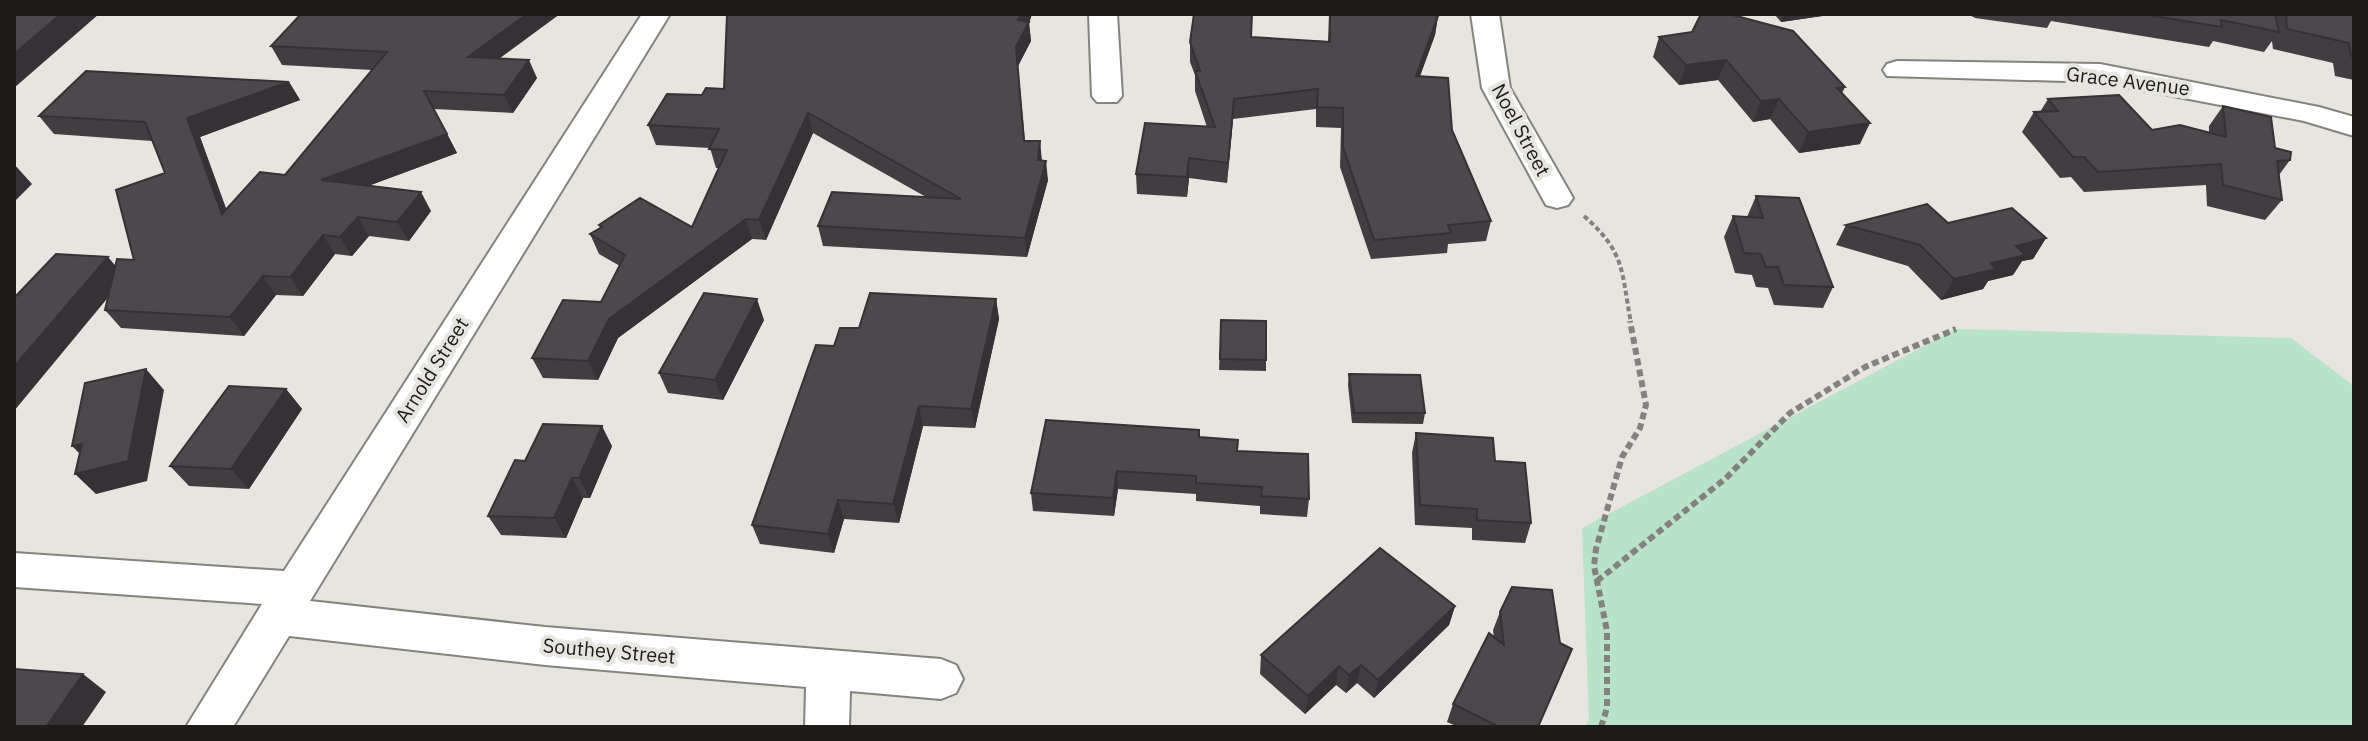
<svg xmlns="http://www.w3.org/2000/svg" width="2368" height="741" font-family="'IBM Plex Sans',sans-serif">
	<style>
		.green { fill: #b8e3c9 }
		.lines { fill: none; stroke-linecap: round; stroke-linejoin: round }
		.street-casing { stroke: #84837e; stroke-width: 4 }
		.path-far1 { stroke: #83827e; stroke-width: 4; stroke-dasharray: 5 3; stroke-linecap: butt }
		.path { stroke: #83827e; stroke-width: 6; stroke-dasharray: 7 4; stroke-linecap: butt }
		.street { fill: #fff; fill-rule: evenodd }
		.wall { fill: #413e41 }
		.shaded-wall { fill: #353235 }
		.building { fill: #4c484c; stroke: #353235; stroke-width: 2 }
		.labels { text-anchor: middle; stroke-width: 8; stroke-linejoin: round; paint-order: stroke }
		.street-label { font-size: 20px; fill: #1d1c1a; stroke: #e6e5df }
	</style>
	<rect width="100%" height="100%" fill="#e6e5df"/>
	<path class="green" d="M1956 329 2291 338 2354 386V727H1585L1589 720 1582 528Z"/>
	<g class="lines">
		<g class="street-casing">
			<path id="street" d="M642 14H670L310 601 545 627 941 659 956 665 963 679 956 693 941 699 850 691 849 727H805L806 687 545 665 289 636 233 727H186L262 604 14 587V553L284 571Z
				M1089 14H1117L1122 96 1117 102H1097L1092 96Z
				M1471 14H1499L1510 88 1573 198 1568 205 1557 208 1546 205 1482 88Z
				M1897 61 2100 64 2319 107 2354 117V136L2304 121 2100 82 1887 76 1883 70 1887 64Z"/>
		</g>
		<path class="path-far1" d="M1584 216C1626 253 1621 271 1631 323"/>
		<path class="path" d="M1597 581 1725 479 1790 413 1865 367 1956 329
			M1601 727 1607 708V631L1594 566 1596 549 1622 457 1640 428 1646 405 1630 321"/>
		<use href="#street" class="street"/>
	</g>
	<path class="wall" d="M727 14H1032L1029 23 1031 41 1018 66 1025 141 1042 160 1048 180 1027 257 823 246 818 226 926 197 813 133 766 240 752 239 618 338 598 380 543 378 532 358 601 302 620 266 599 254 590 234 600 228 599 225 692 227 719 168H716L710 148 656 145 648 125 702 95 724 89Z
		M1329 14H1437L1438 16 1435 35 1420 76 1452 130 1491 221 1486 241 1448 244 1447 253 1371 259 1340 167 1341 128 1316 127V109L1233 119 1227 183 1189 178 1187 197 1137 194 1136 174 1207 127 1195 91V75L1190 62V42L1251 38 1328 41Z
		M1774 14H1836L1781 22Z
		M1968 14H2354V80L2335 76 2333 63 2273 49 2272 41 2264 52 2213 41 2209 47 2051 21 2047 28 1975 18Z
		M1659 37 1845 87 1842 93 1860 144 1799 153 1770 119 1753 122 1718 80 1679 85 1653 57Z
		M271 46 500 58 537 78 513 113 434 109 457 153 368 186 431 211 409 241 369 236 352 256 335 254 303 296 276 295 244 336 121 328 105 310 115 266 134 260 165 173 152 141 54 134 39 116 289 82 300 100 200 137 226 209 285 175 372 70 282 65Z
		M2048 99 2152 130 2209 132V126L2223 106 2290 160 2279 175 2282 200 2265 220 2207 206 2206 185 2084 192 2071 177 2060 178 2022 132 2034 112H2040Z
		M1756 196 1833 287 1823 308 1774 305 1768 288 1756 287 1752 275 1735 273 1724 237 1733 216 1747 217Z
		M1948 223 2046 238 2033 259 2022 261 2013 275 1988 281 1983 289 1941 300 1908 266 1836 245 1846 225Z
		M996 299 999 319 975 428 923 426 899 523 844 519 834 553 760 544 752 525 834 346 859 328Z
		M764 320 723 400 668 393 659 373Z
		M1221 320 1266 360V371L1219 370Z
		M1349 374 1425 413 1423 424 1352 423 1348 385Z
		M286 389 302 409 249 489 189 486 170 466Z
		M1416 433 1495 461 1531 523 1525 543 1472 540V528L1415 525 1412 453Z
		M1199 437 1237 451 1309 499 1307 517 1260 514V506L1196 501V494L1118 489 1114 516 1033 511 1031 493Z
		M612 446 590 498H583L566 538 501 535 488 516 525 461Z
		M1455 606 1449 625 1374 698 1357 683 1346 693 1336 685 1305 714 1260 674 1261 655Z
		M1500 612 1538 727H1458L1447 722 1453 704 1494 638 1493 630Z"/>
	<path class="shaded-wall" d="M61 14H99L14 88V54Z
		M527 14H560L477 75 468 57Z
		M1022 14H1032L1029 23 1031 41 1018 66 1016 47 1018 20Z
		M1784 14H1836L1781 22Z
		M1438 16 1435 35 1413 95 1416 76Z
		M529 60 537 78 513 113 504 95Z
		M1726 60 1718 80 1679 85 1686 65Z
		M289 82 300 100 200 137 235 233 222 214 187 118Z
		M1234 99 1233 119 1227 183 1228 163Z
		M1779 99 1770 119 1753 122 1761 101Z
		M808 113 813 133 766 240 759 220Z
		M1870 123 1860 144 1799 153 1808 132Z
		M447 134 457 153 333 199 321 180Z
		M1040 141 1042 161 1038 160Z
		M1189 158V178L1187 197V177Z
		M1046 161 1048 180 1027 257 1025 238Z
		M14 164 32 184 14 202Z
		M421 192 431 211 409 241 397 222Z
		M358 217 369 236 352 256 340 237Z
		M746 219 752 239 618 338 598 380 588 361 609 319Z
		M323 235 335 254 303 296 290 277Z
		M2046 238 2033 259 2022 261 2013 275 1988 281 1983 289 1941 300 1954 279 1991 263 2016 246Z
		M108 257 125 277 14 411V367Z
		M263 276 276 295 244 336 230 317Z
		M757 299 764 320 723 400 715 380Z
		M996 299 999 319 975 428 971 409Z
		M146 369 164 390 147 481 96 494 75 474Z
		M286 389 302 409 249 489 231 469Z
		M919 406 923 426 899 523 893 504Z
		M602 426 612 446 590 498 579 478Z
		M82 444 92 466 72 446Z
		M1117 471 1118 489 1114 516 1113 498Z
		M572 478 583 498 566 538 554 518Z
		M838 500 844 519 834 553 828 534Z
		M1455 606 1449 625 1374 698 1378 680Z
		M1361 665 1357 683 1346 693 1349 675Z
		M1339 666 1336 685 1305 714 1308 696Z
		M83 674 106 692 82 727H46Z"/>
	<path class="building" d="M14 14H61L14 54Z
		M301 14H527L468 57 529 60 504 95 424 91 447 134 321 180 421 192 397 222 358 217 340 237 323 235 290 277 263 276 230 317 105 310 117 259 134 260 116 190 165 173 145 122 39 116 86 71 289 82 187 118 222 214 260 172 285 175 387 52 271 46Z
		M727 14H1022L1018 20 1029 22 1016 47 1024 141H1040L1038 160 1046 161 1025 238 818 226 832 192 961 199 808 113 759 220 746 219 609 319 588 361 532 358 563 300 601 302 625 255 590 234 602 227 599 225 640 198 692 227 727 150 709 149 719 129 648 125 667 94 702 95 706 88 724 89Z
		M1194 14H1252L1251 37 1330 42V14H1437L1438 16 1416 76 1448 78 1452 130 1491 221 1448 225 1451 233 1374 240 1343 147V108L1317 107 1318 89 1234 99 1228 163 1189 158 1187 177 1136 174 1145 123 1215 127 1195 71H1200L1190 42Z
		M1701 14H1729L1793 31 1845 87 1837 88 1870 123 1808 132 1779 99 1761 101 1726 60 1686 65 1659 37 1692 32Z
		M2141 14H2275L2279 32 2221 20 2222 27Z
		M2286 14H2354V57L2351 56 2349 43 2287 29Z
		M2119 95 2152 130 2180 125 2226 137 2223 106 2271 117 2275 148 2291 152 2290 160 2277 161 2282 200 2223 185 2221 164 2098 172 2084 157H2073L2034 112 2058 111 2048 99Z
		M1756 196 1799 198 1833 287 1784 285 1778 267H1766L1761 254 1744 253 1733 216 1763 218Z
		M1927 204 1948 223 2012 208 2046 238 2016 246 2026 255 1991 263 1996 269 1954 279 1920 245 1846 225Z
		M56 254 108 257 14 367V298Z
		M704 293 757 299 715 380 659 373Z
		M870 293 996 299 971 409 919 406 893 504 838 500 828 534 752 525 816 345 834 346 840 328H859Z
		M1221 320 1266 321V360L1220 359Z
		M146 369 128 461 75 474 82 444 72 446 85 383Z
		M1349 374 1420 375 1425 413H1354Z
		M229 386 286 389 231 469 170 466Z
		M1046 420 1199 430V437L1238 440 1237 451 1308 454 1309 499 1261 496 1262 487 1196 483V476L1117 471 1113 498 1031 493Z
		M543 424 602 426 579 478H572L554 518 488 516 515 460 525 461Z
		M1416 433 1493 438 1495 461 1525 463 1531 523 1477 520V509L1420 505Z
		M1380 548 1455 606 1378 680 1361 665 1349 675 1339 666 1308 696 1261 655Z
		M1512 587 1552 590 1560 643 1572 649 1538 727H1499L1453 704 1489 633 1504 645 1500 612Z
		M14 669 83 674 46 727H14Z"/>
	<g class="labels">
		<g class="street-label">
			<text transform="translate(2128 81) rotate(7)" y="7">Grace Avenue</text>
			<text transform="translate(1521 130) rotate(62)" y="7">Noel Street</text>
			<text transform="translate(432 370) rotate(-58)" y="7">Arnold Street</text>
			<text transform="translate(609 651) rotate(5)" y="7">Southey Street</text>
		</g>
	</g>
	<rect width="2368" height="741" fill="none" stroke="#1d1c1a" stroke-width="32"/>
</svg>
